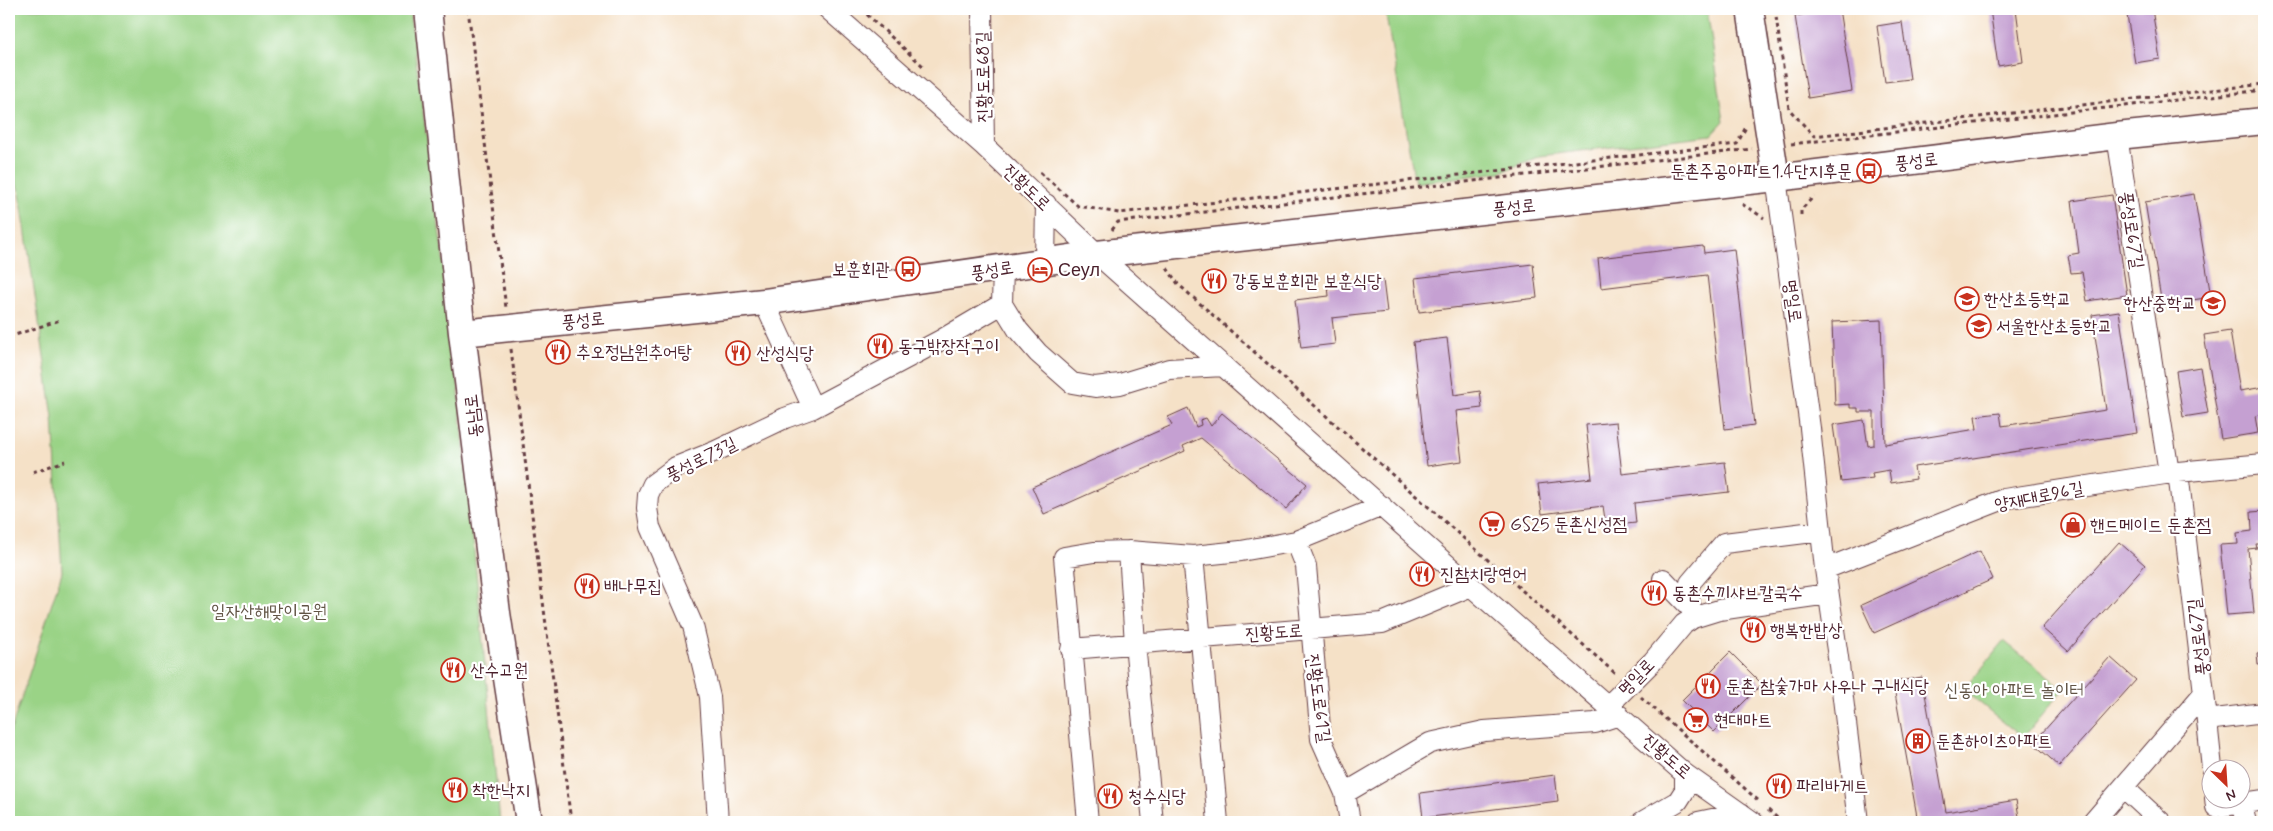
<svg xmlns="http://www.w3.org/2000/svg" width="2273" height="831" font-family="Mynerve,'Poor Story',sans-serif">
	<style>
		.park { fill: #9ad386; stroke: #727958 }
		.building { fill: #c5a0d2 }
		.lines { fill: none; stroke-linecap: round; stroke-linejoin: round }
		.minor-casing { stroke: #643c42; stroke-width: 22 }
		.major-casing { stroke: #643c42; stroke-width: 29 }
		.path { stroke: #643c42; stroke-width: 3; stroke-dasharray: 4 4; stroke-linecap: butt }
		.minor { stroke: #fff; stroke-width: 20 }
		.major { stroke: #fff; stroke-width: 26 }
		.labels { text-anchor: middle; stroke-width: 4.5; stroke-linejoin: round; paint-order: stroke }
		.street-label { font-size: 18px; fill: #4a1f2b; stroke: #fff }
		.poi-label { font-size: 18px; fill: #4a1f2b; stroke: #fff; text-anchor: start }
		.park-label { font-size: 18px; fill: #625546; stroke: #fff }
	</style>
	<rect width="100%" height="100%" fill="#fff"/>
	<filter id="ink" filterUnits="userSpaceOnUse"><feTurbulence type="fractalNoise" baseFrequency=".02" numOctaves="2"/><feDisplacementMap in="SourceGraphic" scale="10" xChannelSelector="R" yChannelSelector="G"/><feConvolveMatrix kernelMatrix="1 2 1 2 8 2 1 2 1" color-interpolation-filters="sRGB"/></filter>
	<filter id="wash" filterUnits="userSpaceOnUse"><feTurbulence type="fractalNoise" baseFrequency=".0096" numOctaves="4" result="noise"/><feDisplacementMap in="SourceGraphic" scale="20" xChannelSelector="R" yChannelSelector="G"/><feGaussianBlur stdDeviation="1.12" result="paint"/><feColorMatrix in="noise" values="0 0 0 0 0 0 0 0 0 0 0 0 0 0 0 0 0 1.4 0 .05"/><feComposite in="paint" operator="in"/></filter>
	<g filter="url(#wash)">
		<rect width="100%" height="100%" fill="#f5e1c7"/>
		<path class="park" d="M9 9H409L453 331 500 822H9V736L62 572 53 417 20 194 9 161Z
			M1385 9H1707L1724 121 1711 135 1540 156 1501 172 1415 183Z
			M2004 641 2063 689 2023 738 1964 690Z"/>
		<g id="blocks">
			<path class="building" d="M1839 9 1852 91 1808 98 1795 16Z
				M1990 9H2016L2023 62 1998 66Z
				M2126 9H2152L2160 59 2135 63Z
				M1902 22 1910 79 1885 82 1877 26Z
				M2194 194 2211 297 2162 305 2145 202Z
				M2112 195 2127 295 2087 301 2082 272 2071 273 2068 255 2079 253 2072 201Z
				M1703 246 1704 253 1734 249 1754 425 1725 429 1707 275 1601 288 1598 258Z
				M1533 264 1537 298 1419 312 1415 278Z
				M1383 280 1387 312 1332 318 1335 344 1301 348 1295 300 1329 296 1328 286Z
				M2119 311 2137 433 1914 467 1916 479 1891 483 1889 470 1872 473 1873 478 1841 482 1833 425 1864 420 1868 446 1874 445V412H1858V408H1850V404L1835 405 1832 322 1881 320 1885 444 1977 429 1975 416 2000 413 2002 426 2106 410 2092 315Z
				M2230 331 2240 391 2264 387V414L2255 416 2258 433 2221 439 2204 335Z
				M1447 338 1454 395 1480 391 1482 408 1456 411 1462 461 1427 466 1413 342Z
				M2200 367 2208 413 2183 417 2176 371Z
				M1188 408 1196 427 1201 425 1200 420 1206 418 1211 426 1222 413 1307 484 1286 509 1201 438 1183 446 1185 451 1044 514 1032 487 1172 425 1168 417Z
				M1616 422 1622 474 1725 462 1729 492 1634 503 1636 523 1606 526 1603 506 1542 514 1538 484 1592 478 1586 425Z
				M2264 511V544H2256L2257 548 2248 549 2254 613 2227 615 2220 545 2238 544 2237 533 2252 531 2251 512Z
				M2119 542 2145 565 2068 651 2042 628Z
				M1980 551 1993 579 1874 633 1861 605Z
				M1730 652 1762 684 1714 732 1682 700Z
				M2264 653V664L2258 665 2257 654Z
				M2110 657 2136 680 2059 766 2033 743Z
				M1922 677 1946 812 2016 800 2020 822H1918L1893 682Z
				M1555 775 1558 801 1423 818 1420 793Z"/>
		</g>
	</g>
	<g filter="url(#ink)">
		<use href="#blocks" fill-opacity="0" stroke="#643c42" stroke-width="1"/>
		<g class="lines">
			<g class="minor-casing">
				<path id="minor" d="M828 9 984 146 1097 254 1471 586 1685 774 1753 822
					M982 9 984 146
					M2117 136 2169 473
					M1776 178 1810 428 1825 569 1838 657 1858 822
					M1045 262 1046 204
					M764 302 813 408
					M1002 304 1018 330 1038 353 1072 383 1095 387 1120 384 1169 369 1224 366
					M1296 541 1306 566 1321 739 1345 793 1350 822
					M1129 551 1135 644 1153 822
					M1193 556 1218 822
					M1825 569 2004 499 2178 472 2264 464
					M1663 579 1690 607
					M1693 618 1688 594 1690 583 1724 543 1821 531
					M1071 649 1382 623 1471 586
					M2204 693 2212 768
					M1608 706 1653 661 1684 624 1693 618 1719 610 1828 594
					M2207 720 2264 713
					M2123 787 2161 822
					M1345 793 1430 743 1484 731 1595 723 1619 715
					M2215 798 2216 807 2264 800
					M2241 803 2246 822
					M718 822 710 697 693 626 650 527 647 508 648 495 653 484 676 467 716 451 785 418 813 408 941 340 1002 304 1003 268
					M1088 822 1064 557 1094 552 1129 551 1193 556 1241 551 1296 541 1382 506
					M1642 822 1678 801 1685 790V774
					M1698 822 1741 813
					M2093 822 2204 693 2178 472"/>
			</g>
			<g class="major-casing">
				<path id="major" d="M428 9 462 333 497 613 529 822
					M1750 9 1776 178
					M462 333 764 302 1097 254 1776 178 2117 136 2264 121"/>
			</g>
			<path class="path" d="M468 9 506 308
				M861 9 924 67
				M1775 9 1789 109 1814 136 2264 84
				M1791 144 2264 90
				M1040 172 1078 206 1119 213 1737 144 1746 127
				M1742 204 1764 218
				M1801 215V210L1814 196
				M1112 230 1118 222 1752 149
				M1167 268 1178 284 1616 674
				M9 337 60 320
				M511 349 571 822
				M33 472 65 461
				M9 482V483
				M1641 697 1760 802
				M1768 810 1782 822"/>
			<use href="#minor" class="minor"/>
			<use href="#major" class="major"/>
		</g>
	</g>
	<defs>
		<g id="bus-ring" transform="scale(1.25)"><circle r="9.5" fill="#fff" stroke="#c8321e" stroke-width="1.5"/><path d="M-5-6H5V4H4V6H2V4H-2V6H-4V4H-5ZM-3.5-4V0h7V-4ZM-3.5 1.2v1.5H-2V1.2ZM2 1.2v1.5H3.5V1.2Z" fill="#c8321e"/></g>
		<g id="hotel-ring" transform="scale(1.25)"><circle r="9.5" fill="#fff" stroke="#c8321e" stroke-width="1.5"/><path d="M-6-4.5h1.5V1H6V5H4.5V3h-9V5H-6ZM-4 0a1.8 1.8 0 1 1 3.6 0ZM.5 0V-2.5h3Q6-2.5 6 0Z" fill="#c8321e"/></g>
		<g id="restaurant-ring" transform="scale(1.25)"><circle r="9.5" fill="#fff" stroke="#c8321e" stroke-width="1.5"/><path d="M-5-6h1v4h1v-4h1v4h1v-4h1v5L-1.5 .5V6h-2V.5L-5-1ZM5-6V6H3V1.5H1.5Q1.5-4 5-6Z" fill="#c8321e"/></g>
		<g id="school-ring" transform="scale(1.25)"><circle r="9.5" fill="#fff" stroke="#c8321e" stroke-width="1.5"/><path d="M0-5L7-2L0 1L-7-2ZM-4 1L0 2.5L4 1V4Q0 6-4 4Z" fill="#c8321e"/></g>
		<g id="supermarket-ring" transform="scale(1.25)"><circle r="9.5" fill="#fff" stroke="#c8321e" stroke-width="1.5"/><path d="M-6-5.5h2.5l.6 2H6L4.5 2H-2.5L-4.4-4H-6ZM-1.5 3.2a1.3 1.3 0 1 0 .1 0ZM3 3.2a1.3 1.3 0 1 0 .1 0Z" fill="#c8321e"/></g>
		<g id="shop-ring" transform="scale(1.25)"><circle r="9.5" fill="#fff" stroke="#c8321e" stroke-width="1.5"/><path d="M-5-2.5h2.3a2.7 3.5 0 0 1 5.4 0H5L5.5 6h-11ZM-1.5-2.5h3a1.5 2.3 0 0 0-3 0Z" fill="#c8321e"/></g>
		<g id="building-ring" transform="scale(1.25)"><circle r="9.5" fill="#fff" stroke="#c8321e" stroke-width="1.5"/><path d="M-4-6H4V6H1V3H-1V6H-4ZM-2.5-4.3h1.7v1.8h-1.7ZM.8-4.3h1.7v1.8H.8ZM-2.5-1h1.7V.8h-1.7ZM.8-1h1.7V.8H.8Z" fill="#c8321e"/></g>
	</defs>
	<g fill-rule="evenodd">
		<use href="#bus-ring" x="1869" y="171"/>
		<use href="#bus-ring" x="908" y="269"/>
		<use href="#hotel-ring" x="1040" y="270"/>
		<use href="#restaurant-ring" x="1214" y="281"/>
		<use href="#school-ring" x="1967" y="299"/>
		<use href="#school-ring" x="2213" y="303"/>
		<use href="#school-ring" x="1979" y="326"/>
		<use href="#restaurant-ring" x="880" y="346"/>
		<use href="#restaurant-ring" x="558" y="352"/>
		<use href="#restaurant-ring" x="738" y="353"/>
		<use href="#supermarket-ring" x="1492" y="524"/>
		<use href="#shop-ring" x="2073" y="525"/>
		<use href="#restaurant-ring" x="1422" y="574"/>
		<use href="#restaurant-ring" x="587" y="586"/>
		<use href="#restaurant-ring" x="1654" y="593"/>
		<use href="#restaurant-ring" x="1753" y="630"/>
		<use href="#restaurant-ring" x="453" y="670"/>
		<use href="#restaurant-ring" x="1708" y="686"/>
		<use href="#supermarket-ring" x="1696" y="720"/>
		<use href="#building-ring" x="1918" y="741"/>
		<use href="#restaurant-ring" x="1779" y="786"/>
		<use href="#restaurant-ring" x="455" y="790"/>
		<use href="#restaurant-ring" x="1110" y="796"/>
	</g>
	<g class="labels">
		<g class="street-label">
			<text transform="translate(983 77) rotate(-91)" y="6">진황도로68길</text>
			<text transform="translate(1916 161) rotate(-7)" y="6">풍성로</text>
			<text transform="translate(1027 187) rotate(44)" y="6">진황도로</text>
			<text transform="translate(1514 207) rotate(-6)" y="6">풍성로</text>
			<text transform="translate(2132 230) rotate(81)" y="6">풍성로67길</text>
			<text transform="translate(992 270) rotate(-9)" y="6">풍성로</text>
			<text transform="translate(1793 301) rotate(82)" y="6">명일로</text>
			<text transform="translate(583 320) rotate(-6)" y="6">풍성로</text>
			<text transform="translate(473 416) rotate(-97)" y="6">동남로</text>
			<text transform="translate(701 459) rotate(-27)" y="6">풍성로73길</text>
			<text transform="translate(2039 496) rotate(-11)" y="6">양재대로96길</text>
			<text transform="translate(1274 632) rotate(-4)" y="6">진황도로</text>
			<text transform="translate(2198 637) rotate(-97)" y="6">풍성로67길</text>
			<text transform="translate(1636 677) rotate(-46)" y="6">명일로</text>
			<text transform="translate(1319 698) rotate(82)" y="6">진황도로61길</text>
			<text transform="translate(1667 756) rotate(41)" y="6">진황도로</text>
		</g>
		<g class="poi-label">
			<text x="1852" y="177" text-anchor="end">둔촌주공아파트1.4단지후문</text>
			<text x="890" y="275" text-anchor="end">보훈회관</text>
			<text x="1058" y="276">Сеул</text>
			<text x="1232" y="287">강동보훈회관 보훈식당</text>
			<text x="1984" y="305">한산초등학교</text>
			<text x="2196" y="309" text-anchor="end">한산중학교</text>
			<text x="1996" y="332">서울한산초등학교</text>
			<text x="898" y="352">동구밖장작구이</text>
			<text x="576" y="358">추오정남원추어탕</text>
			<text x="756" y="359">산성식당</text>
			<text x="1510" y="530">GS25 둔촌신성점</text>
			<text x="2090" y="531">핸드메이드 둔촌점</text>
			<text x="1440" y="580">진참치랑연어</text>
			<text x="604" y="592">배나무집</text>
			<text x="1672" y="599">동촌수끼샤브칼국수</text>
			<text x="1770" y="636">행복한밥상</text>
			<text x="470" y="676">산수고원</text>
			<text x="1726" y="692">둔촌 참숯가마 사우나 구내식당</text>
			<text x="1714" y="726">현대마트</text>
			<text x="1936" y="747">둔촌하이츠아파트</text>
			<text x="1796" y="792">파리바게트</text>
			<text x="472" y="796">착한낙지</text>
			<text x="1128" y="802">청수식당</text>
		</g>
		<g class="park-label">
			<text x="269" y="617">일자산해맞이공원</text>
			<text x="2014" y="696">신동아 아파트 놀이터</text>
		</g>
	</g>
	<rect width="2273" height="831" fill="none" stroke="#fff" stroke-width="30"/>
	<g transform="translate(2226 784) rotate(155)"><circle r="24" fill="#ffffff" stroke="#b7a5aa"/>
	<path d="M0-4L9 19L0 12L-9 19Z" fill="#c8321e"/>
	<text y="-8" font-size="14" font-weight="bold" text-anchor="middle" fill="#4a1f2b">N</text>
	</g>
</svg>
